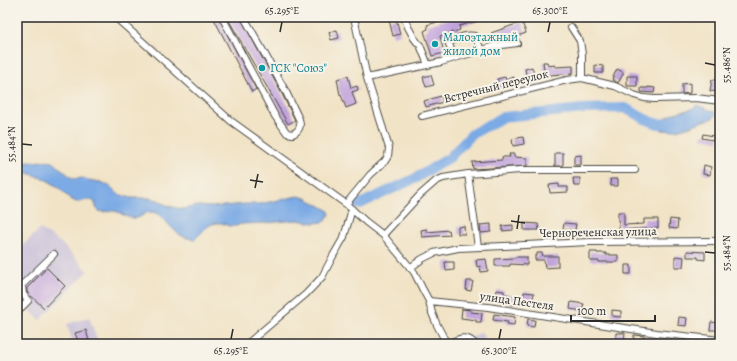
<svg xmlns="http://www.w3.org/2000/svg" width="737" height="361" font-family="Alegreya,serif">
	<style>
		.industrial { fill: #c8bfd8 }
		.water { fill: #7baae5; stroke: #536a88 }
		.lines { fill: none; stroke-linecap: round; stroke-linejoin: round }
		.river { stroke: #7baae5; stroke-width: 10 }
		.building { fill: #c1a3db }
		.minor-casing { stroke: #494742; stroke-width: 8 }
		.minor { stroke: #fff; stroke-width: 6 }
		.ticks { fill: none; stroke: #2b2b2b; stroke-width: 1.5 }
		.culture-dot { fill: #0f9aa8; stroke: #f7f3e8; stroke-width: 1.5 }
		.labels { text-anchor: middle; stroke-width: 4; stroke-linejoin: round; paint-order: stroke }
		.culture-label { font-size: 12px; fill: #0d838f; stroke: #f7f3e8; text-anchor: start }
		.street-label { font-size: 12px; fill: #2b2b2b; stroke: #f7f3e8 }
		.neatline { fill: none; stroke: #2b2b2b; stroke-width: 1.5 }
		.ticks-label { font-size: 10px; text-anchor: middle; fill: #2b2b2b }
	</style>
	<rect width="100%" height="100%" fill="#f7f3e8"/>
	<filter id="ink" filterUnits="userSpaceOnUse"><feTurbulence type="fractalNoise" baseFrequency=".025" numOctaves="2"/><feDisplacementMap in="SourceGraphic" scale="8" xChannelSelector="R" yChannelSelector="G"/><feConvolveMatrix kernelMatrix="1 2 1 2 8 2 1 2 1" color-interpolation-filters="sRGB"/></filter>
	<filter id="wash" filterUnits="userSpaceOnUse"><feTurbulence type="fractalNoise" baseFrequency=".012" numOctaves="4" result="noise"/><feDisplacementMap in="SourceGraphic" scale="16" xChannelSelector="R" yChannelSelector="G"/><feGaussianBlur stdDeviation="0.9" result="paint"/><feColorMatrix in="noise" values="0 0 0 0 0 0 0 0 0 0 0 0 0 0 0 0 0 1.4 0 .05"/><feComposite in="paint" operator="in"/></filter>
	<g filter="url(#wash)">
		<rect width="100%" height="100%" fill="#f1e3c6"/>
		<path class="industrial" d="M40 229 60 242 88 271 40 320 17 298V255L19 249Z
			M89 317 99 344H73L67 324Z
			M481 332 488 344H462Z"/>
		<path class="water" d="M697 105 702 107 715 112V116C711 120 708 120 703 121 691 126 676 132 662 130L661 128V122C665 118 670 115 675 113 683 110 692 111 697 105Z
			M44 161 53 162 72 178 76 179 83 178 91 181 101 182 110 186 118 194 131 198H149L158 200 168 206 182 209 198 206 212 207 246 204H260L298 196 306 198 328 210 330 214 324 222 314 223 297 220 266 223 241 224 236 226H229L222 223H217L212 224 207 227 195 239C171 239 166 212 151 212 145 212 142 217 137 218 129 220 121 212 114 211 109 210 102 214 98 210 96 208 95 205 95 202 86 196 82 205 74 201 69 199 61 189 55 185 44 177 29 174 17 169L18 163Z"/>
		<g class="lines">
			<path class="river" d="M356 204H360L416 178 449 158 472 134 503 117 583 109 625 108 645 119 658 124 675 122"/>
		</g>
		<g id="blocks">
			<path class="building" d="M213 17H218L256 89 252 92Z
				M227 17H240L282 94 295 120 288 124Z
				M455 17H477L478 21 459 26 460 30 440 36 444 53 432 56 424 31 428 29 427 25Z
				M396 18 400 34 393 36 389 20Z
				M522 22 526 33 506 40 494 42 491 33Z
				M337 30 339 38 331 40 329 32Z
				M543 62H547L548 66 555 65V67L573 66V73L550 75 545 77Z
				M595 65 603 66V73H595Z
				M532 67 535 77 527 79 525 69Z
				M617 69 623 72V74L618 83 612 79Z
				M431 75 434 85 426 87 423 77Z
				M348 76 351 88 357 86 358 90 352 92 356 104 346 108 341 95H340L337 79Z
				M627 76H637V86H627Z
				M505 77 506 80 514 77 516 83 499 89 497 79Z
				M712 80H720V92L710 91Z
				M690 83V93L682 94V84Z
				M648 87 655 88 654 93 641 92V88H648Z
				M441 96 443 102 426 107 424 101Z
				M703 134 719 137 718 141 702 138Z
				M523 137 524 144 513 146 512 139Z
				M555 153H563V166H555Z
				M509 154H514V157L527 158V166L473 169 472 162 502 160V157H510Z
				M581 155V165H574V156Z
				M704 165 711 167 710 175 703 174Z
				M573 178H580V186H574Z
				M610 179H618V186H611Z
				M559 184V187H568V192L550 193 549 185Z
				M618 212H624V225L644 224V219H658V228L619 230V221H618Z
				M670 219 678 220 677 229 669 228Z
				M524 223 538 224 539 230H524Z
				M564 223 576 224 575 230H563Z
				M491 224V232L481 233 480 225Z
				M513 225V230L502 231V226Z
				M464 226 465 234H458V227Z
				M427 229V232L449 230 450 235 422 237 421 230Z
				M687 251 705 252V260L698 259V257H687Z
				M590 252H597V253H606V255H618V262H599V261H590Z
				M537 253H542L543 256H558V267L545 268 544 260H535V256H537Z
				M675 256 684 257 683 267H675Z
				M515 257H527V265L510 264V266H495V259L515 258Z
				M486 259 488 271 481 272 480 266 477 267 476 260Z
				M445 262H454V270L446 271Z
				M625 265H631V274H625Z
				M47 268 65 286 44 308 27 292V288Z
				M467 281H473L471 291 466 290Z
				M497 290 504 291V294L520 297 519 301 515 300 514 305 507 303 508 299 496 298Z
				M524 292 534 293 532 303 523 302Z
				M571 302 584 304 582 311 570 309Z
				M462 309 471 310 470 312 482 313 481 322H476V320L461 318Z
				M612 310 621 311V317L612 316Z
				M494 314 515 317 514 325 507 324 508 322 493 320Z
				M679 317 687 318 686 326 678 325Z
				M528 319 535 320 534 327 527 326Z
				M711 322 719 323 718 330H710Z
				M86 330 89 341 79 344 75 333Z
				M616 333H625L624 341 616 340Z
				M634 335 644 336 643 344H634Z"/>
		</g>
	</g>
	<g filter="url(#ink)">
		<use href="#blocks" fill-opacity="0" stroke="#494742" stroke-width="1"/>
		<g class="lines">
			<g class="minor-casing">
				<path id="minor" d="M115 17 231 121 346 204 366 222 383 235 414 272 423 290 429 301 432 313 437 325 447 344
					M222 17 275 116 287 133 293 134C300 130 301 126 299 119L286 92 244 17
					M404 17 408 27 414 38 417 42 420 45 428 65
					M571 27 580 41 582 54V78
					M454 58 449 44 451 41C459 38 467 34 475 36L481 50
					M367 78 441 62 495 46 517 43
					M422 116 567 80 582 78 615 86 634 95 644 98 654 99 696 98 720 101
					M720 172V187
					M468 174 478 247
					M346 204 370 175 385 161 388 156 389 148 367 78 354 17
					M383 235 420 195 436 181 443 178 468 174 521 170H635
					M410 268 422 259 434 253 458 248 590 242 720 241
					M429 301 488 307 657 333 720 340
					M17 312 28 301 23 294 22 285 54 254
					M247 344 306 294 322 277 333 256 344 237 352 209
					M448 344C458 339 466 334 475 344"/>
			</g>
			<use href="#minor" class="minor"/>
		</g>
	</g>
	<path class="ticks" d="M280 32 282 22M548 32 550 22M705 63 715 65M22 144 32 145M250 180 263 182M255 188 258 174M511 221 525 223M517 229 519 215M705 252 715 253M231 339 233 329M499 339 501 329"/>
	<g class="culture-dot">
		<circle cx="435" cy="44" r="4"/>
		<circle cx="262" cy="68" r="4"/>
	</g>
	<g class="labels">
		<g class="culture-label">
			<text x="443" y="41">Малоэтажный<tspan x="443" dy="14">жилой дом</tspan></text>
			<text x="270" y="72">ГСК "Союз"</text>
		</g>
		<g class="street-label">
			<text transform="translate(496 86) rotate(-14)" y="4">Встречный переулок</text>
			<text transform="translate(598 232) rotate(-1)" y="4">Чернореченская улица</text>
			<text transform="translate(517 301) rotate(8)" y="4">улица Пестеля</text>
		</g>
	</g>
	<rect width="737" height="361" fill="none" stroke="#f7f3e8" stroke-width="44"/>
	<path d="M571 315v6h84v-6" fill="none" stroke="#2b2b2b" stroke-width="2"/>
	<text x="577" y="315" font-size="12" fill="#2b2b2b" stroke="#f7f3e8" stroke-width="3" paint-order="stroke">100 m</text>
	<rect x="22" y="22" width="693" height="317" class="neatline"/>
	<g class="ticks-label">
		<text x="282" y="14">65.295°E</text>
		<text x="550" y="14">65.300°E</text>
		<text transform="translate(726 65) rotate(-90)" y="4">55.486°N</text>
		<text transform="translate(11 144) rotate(-90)" y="4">55.484°N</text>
		<text transform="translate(726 253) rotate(-90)" y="4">55.484°N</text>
		<text x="231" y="354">65.295°E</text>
		<text x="499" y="354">65.300°E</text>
	</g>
</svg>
